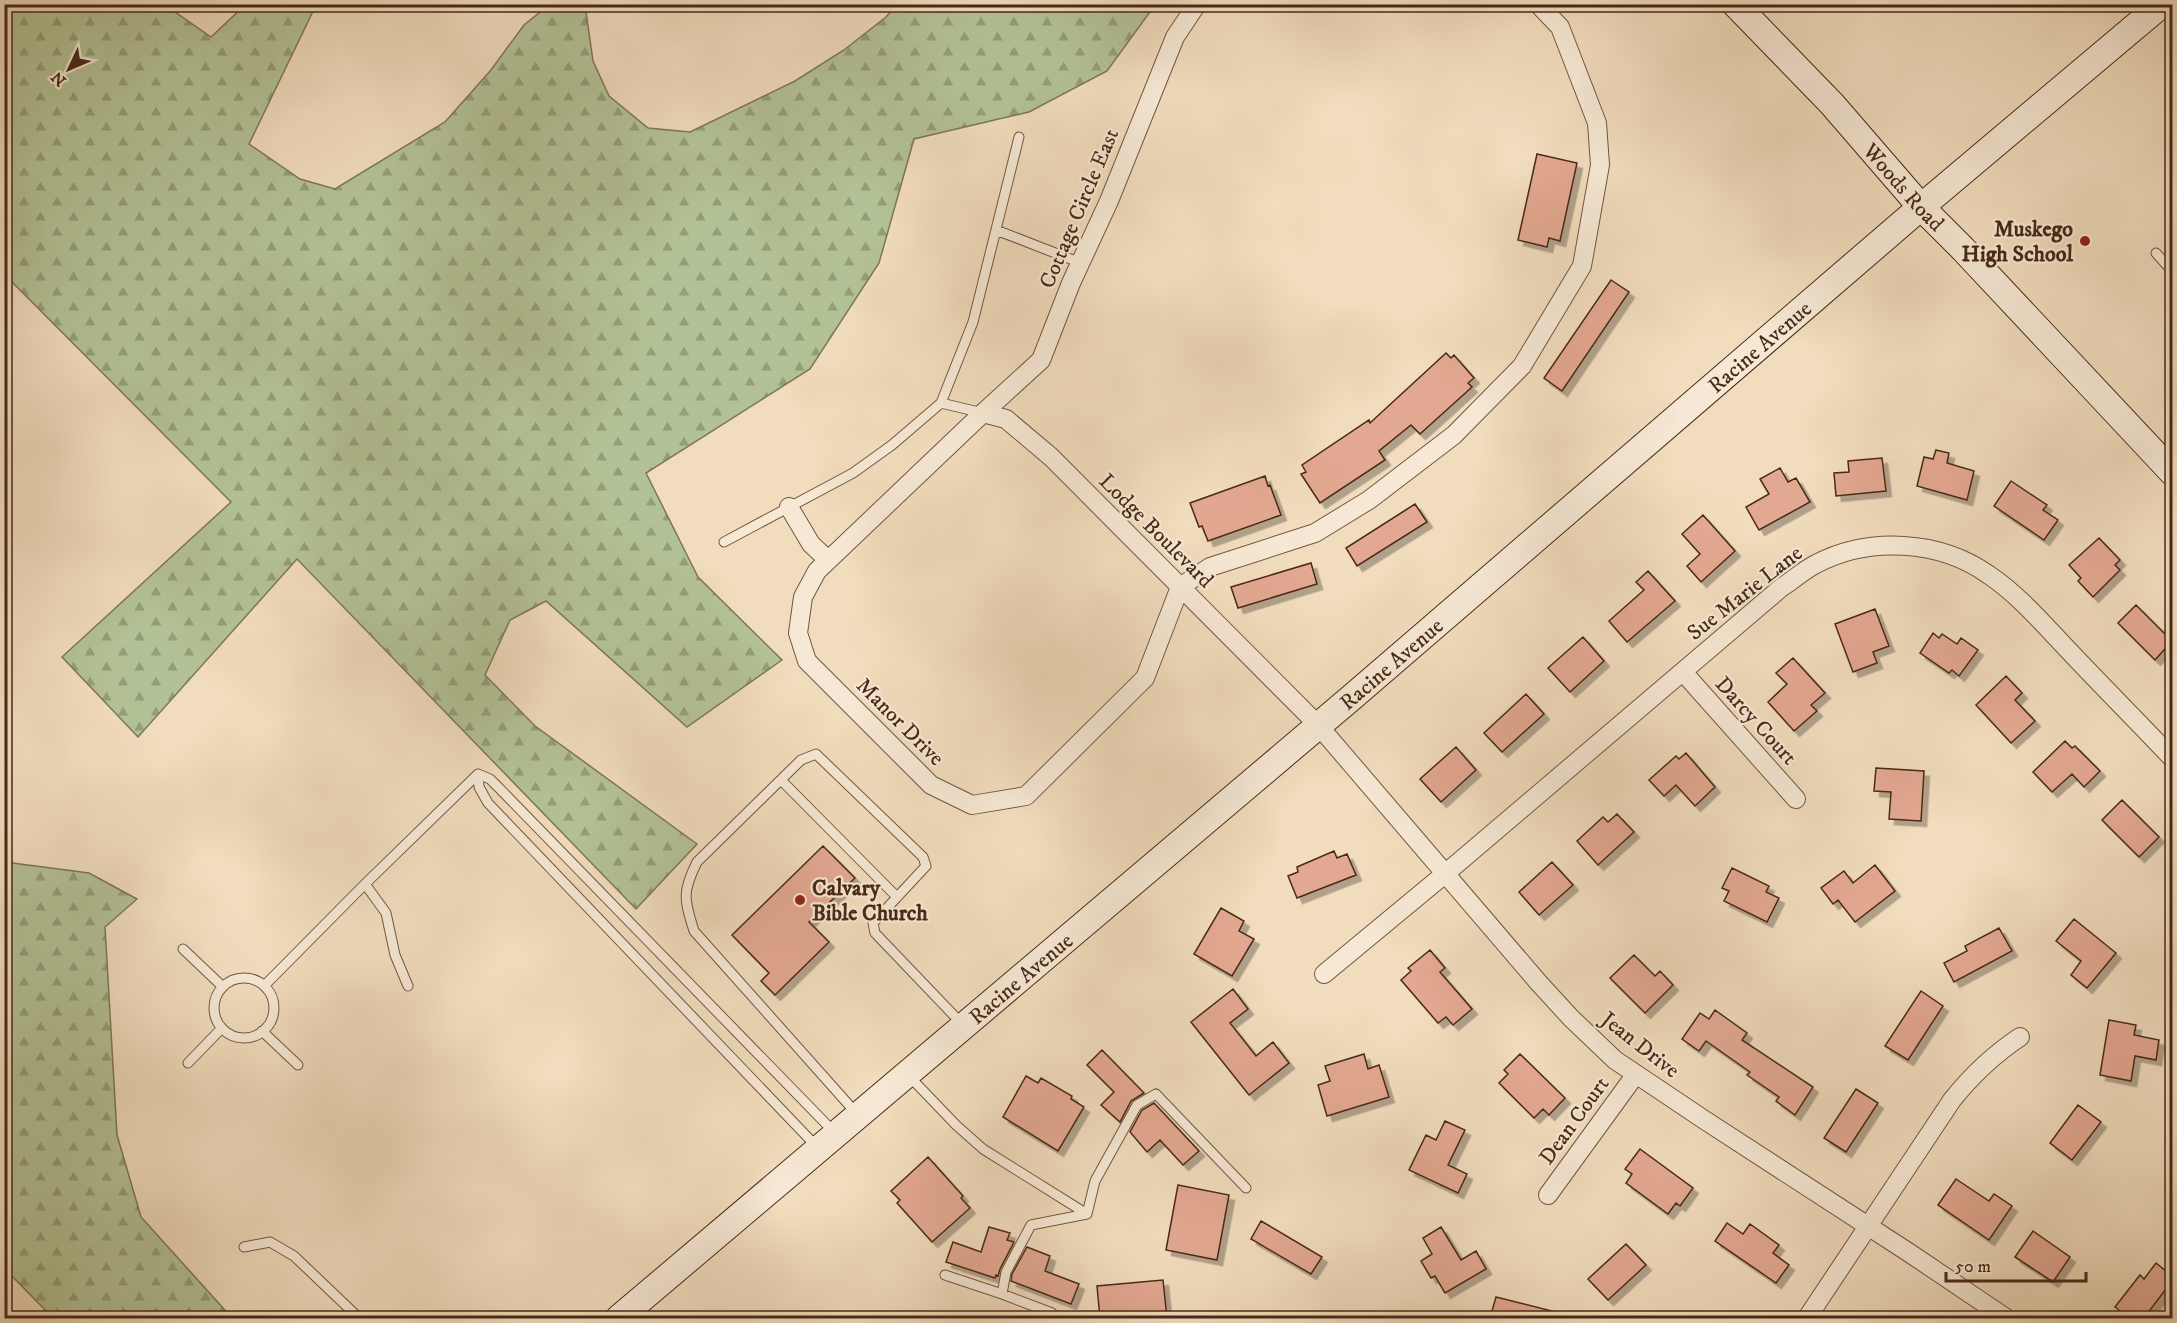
<svg xmlns="http://www.w3.org/2000/svg" width="2177" height="1323" font-family="'IM FELL DW Pica',serif">
	<style>
		.forest { fill: url(#forest-firs); stroke: #7e7656; stroke-width: 1.5 }
		.building { fill: #e3a891; stroke: #482916; stroke-width: 1.5; filter: url(#shadow) }
		.lines { fill: none; stroke-linecap: round; stroke-linejoin: round }
		.lane-casing { stroke: #725640; stroke-width: 11 }
		.street-casing { stroke: #725640; stroke-width: 20 }
		.secondary-casing { stroke: #482916; stroke-width: 28 }
		.lane { stroke: #f6e8d4; stroke-width: 9 }
		.street { stroke: #f6e8d4; stroke-width: 18 }
		.secondary { stroke: #f6e8d4; stroke-width: 26 }
		.poi-dot { fill: #8f2418; stroke: #f6e8d4; stroke-width: 2 }
		.labels { text-anchor: middle; stroke-width: 4.5; stroke-linejoin: round; paint-order: stroke }
		.street-label { font-size: 22px; fill: #482916; stroke: #f6e8d4 }
		.poi-label { font-size: 22px; font-weight: bold; fill: #482916; stroke: #f6e8d4; text-anchor: end }
	</style>
	<defs>
		<pattern id="forest-firs" width="22" height="20" patternUnits="userSpaceOnUse" patternTransform="scale(1.5)"><rect width="22" height="20" fill="#b3c296"/><path d="M5 1l3.5 6h-7zM16 11l3.5 6h-7z" fill="#949e79"/></pattern>
		<filter id="shadow"><feDropShadow dx="5.5" dy="5.5" stdDeviation="0" flood-color="#0004"/></filter>
	</defs>
	<rect width="100%" height="100%" fill="#f1dcbd"/>
	<filter id="stains"><feTurbulence type="fractalNoise" baseFrequency=".00333" numOctaves="4"/><feColorMatrix values="0 0 0 0 .2 0 0 0 0 .09 0 0 0 0 .02 0 0 0 .5 -.17"/></filter>
	<radialGradient id="worn" r=".72"><stop offset=".6" stop-color="#630" stop-opacity="0"/><stop offset="1" stop-color="#630" stop-opacity=".3"/></radialGradient>
	<path class="forest" d="M4 5H165L211 37 245 5H316L249 144 300 179 335 189 445 122 491 70 524 25 549 5H575L586 12 593 61 609 96 648 128 690 132 795 81 844 50 886 17 897 5H1155L1107 71 1029 112 914 139 879 263 810 369 646 473 698 577 782 660 687 727 546 601 510 620 485 675 535 726 697 844 636 909 297 559 138 737 62 657 231 502 5 275Z
		M5 862 89 873 137 899 105 927 117 1135 141 1217 232 1318H53L5 1269Z"/>
	<path class="building" d="M1537 154 1577 163 1560 241 1549 238 1547 247 1518 240Z
		M1611 280 1629 292 1562 391 1544 378Z
		M1446 353 1451 358 1454 355 1474 378 1468 383 1472 387 1420 434 1411 425 1379 451 1385 460 1320 503 1301 474 1306 472 1302 465 1369 420 1370 423Z
		M1936 450 1949 453 1947 463 1974 471 1967 500 1917 486 1924 457 1933 459Z
		M1882 458 1886 491 1836 496 1834 473 1849 472 1848 461Z
		M1780 468 1788 482 1796 478 1810 502 1759 530 1746 507 1769 494 1760 479Z
		M1265 476 1268 486 1270 485 1281 515 1208 541 1202 526 1199 527 1190 503Z
		M2011 481 2047 505 2043 510 2058 520 2044 540 1994 506Z
		M1415 504 1427 522 1357 566 1346 548Z
		M1703 515 1735 551 1701 582 1687 566 1700 554 1682 534Z
		M2099 538 2120 560 2115 565 2120 570 2093 597 2078 581 2081 578 2069 565Z
		M1311 563 1317 584 1238 608 1231 587Z
		M1648 571 1675 601 1627 642 1609 621 1644 590 1636 582Z
		M2136 605 2172 641 2155 660 2118 623Z
		M1875 609 1889 646 1873 652 1877 663 1853 672 1835 624Z
		M1933 633 1939 638 1942 634 1957 644 1961 638 1978 650 1959 676 1952 670 1949 673 1920 653Z
		M1583 637 1604 661 1570 692 1548 668Z
		M1793 658 1825 693 1811 705 1817 711 1794 731 1768 702 1787 684 1776 673Z
		M2006 676 2022 693 2015 700 2035 721 2011 743 1976 705Z
		M1526 694 1544 714 1502 752 1484 733Z
		M2065 741 2072 748 2075 746 2100 771 2084 787 2072 774 2052 792 2033 772Z
		M1456 747 1476 770 1441 802 1420 779Z
		M1686 753 1715 787 1695 806 1676 785 1664 796 1649 780 1676 756 1679 759Z
		M1876 768 1924 771 1921 821 1889 819 1891 792 1874 791Z
		M2122 800 2159 837 2139 857 2102 820Z
		M1617 814 1634 832 1598 865 1577 841 1603 817 1608 822Z
		M823 846 855 878 809 922 829 942 775 995 761 981 769 973 732 935Z
		M1334 851 1337 858 1347 854 1356 875 1297 898 1288 876 1298 872 1297 867Z
		M1552 862 1573 885 1539 915 1519 892Z
		M1875 865 1895 891 1855 922 1838 900 1833 904 1821 888 1844 871 1853 883Z
		M1732 868 1769 886 1766 892 1779 898 1767 922 1724 901 1729 891 1722 888Z
		M1221 908 1244 921 1239 931 1254 939 1232 976 1194 954Z
		M2074 919 2116 953 2087 988 2071 975 2081 961 2056 941Z
		M1999 928 2012 951 1954 982 1944 963 1967 951 1965 946Z
		M1430 950 1445 968 1440 972 1472 1009 1453 1025 1446 1017 1438 1023 1401 980 1411 971 1408 968Z
		M1634 955 1655 976 1660 971 1673 985 1645 1013 1610 978Z
		M1233 989 1248 1009 1230 1023 1256 1056 1273 1042 1289 1063 1249 1095 1191 1022Z
		M1921 991 1943 1006 1908 1060 1885 1046Z
		M1715 1010 1747 1033 1742 1040 1813 1087 1795 1115 1776 1101 1779 1097 1747 1075 1750 1072 1706 1041 1699 1051 1682 1039 1700 1013 1709 1019Z
		M2109 1020 2136 1025 2134 1035 2159 1040 2156 1060 2135 1056 2131 1081 2100 1075Z
		M1102 1050 1144 1093 1131 1101 1120 1122 1101 1105 1114 1092 1087 1065Z
		M1364 1054 1368 1069 1379 1065 1389 1097 1327 1116 1318 1085 1330 1081 1325 1066Z
		M1520 1054 1565 1098 1549 1115 1543 1109 1534 1118 1499 1083 1508 1074 1504 1070Z
		M1026 1076 1038 1083 1041 1078 1072 1096 1071 1099 1084 1107 1058 1151 1003 1117Z
		M1856 1089 1878 1103 1846 1152 1824 1138Z
		M1154 1103 1199 1151 1183 1165 1160 1140 1147 1152 1130 1132 1142 1110Z
		M2078 1105 2101 1122 2072 1160 2050 1143Z
		M1445 1121 1465 1130 1448 1165 1467 1174 1458 1193 1409 1170 1426 1135 1436 1140Z
		M1640 1149 1693 1188 1680 1206 1676 1203 1668 1214 1626 1183 1632 1174 1625 1169Z
		M928 1157 963 1196 961 1198 970 1208 932 1242 897 1203 900 1200 891 1191Z
		M1956 1179 1989 1201 1994 1194 2012 1206 1989 1240 1938 1205Z
		M1178 1185 1229 1195 1217 1260 1166 1250Z
		M1261 1221 1322 1257 1311 1274 1251 1239Z
		M1727 1223 1743 1234 1750 1224 1779 1245 1773 1253 1789 1265 1776 1283 1715 1241Z
		M989 1227 1010 1233 1007 1240 1014 1242 1000 1269 998 1276 996 1275 995 1278 946 1262 953 1242 981 1252Z
		M1441 1227 1461 1260 1476 1251 1486 1269 1445 1293 1435 1276 1431 1278 1421 1261 1432 1254 1423 1238Z
		M2033 1231 2070 1257 2053 1282 2015 1257Z
		M1626 1244 1646 1265 1608 1300 1588 1279Z
		M1027 1247 1050 1256 1045 1271 1079 1284 1071 1304 1011 1281 1012 1274Z
		M2156 1263 2172 1276V1281L2144 1318H2114L2120 1311 2115 1307 2140 1275 2144 1279Z
		M1163 1280 1167 1318H1100L1097 1286Z
		M1496 1297 1560 1313V1318H1490Z"/>
	<g class="lines">
		<g class="lane-casing">
			<path id="lane" d="M996 230 1081 263
				M2156 253 2172 271
				M941 403 983 413
				M724 542 853 473 892 445 941 403 973 322 1019 137
				M478 774 479 787 488 803 817 1147
				M478 774 490 779 500 789 834 1132
				M781 780 897 897
				M365 884 386 913 395 955 408 986
				M183 949 223 987
				M214 1008a30 30 0 1 1 60 0a30 30 0 1 1-60 0Z
				M264 986 365 884 478 774
				M262 1031 298 1065
				M188 1063 222 1028
				M909 1076 956 1125 983 1149 1087 1214
				M857 1114 694 931C684 899 682 892 697 862L801 760 816 754 923 857 926 866 873 923 875 933 964 1026
				M1087 1214 1095 1181 1137 1105 1156 1094 1246 1188
				M244 1247 270 1242 294 1256 359 1318
				M945 1275 1002 1294
				M1052 1313 1002 1294 1006 1272 1031 1225 1087 1214"/>
		</g>
		<g class="street-casing">
			<path id="street" d="M1197 4 1175 37 1109 201 1071 283 1041 360 983 413 817 571 803 597 798 633 807 661 931 785 972 805 1026 796 1145 678 1180 587 1210 567 1315 533 1369 500 1454 435 1522 366 1582 266 1600 165 1597 123 1560 27 1538 4
				M983 413 1006 419 1051 457 1318 725 1538 982 1571 1018 1615 1060 1703 1119 1908 1252 2006 1318
				M789 507 811 544 828 560
				M1683 672 1796 799
				M1324 974 1446 873 1782 587C1793 580 1804 570 1816 564 1869 536 1940 540 1989 575 2019 595 2046 627 2071 653 2105 689 2139 723 2172 758
				M1548 1195 1636 1074
				M1807 1318 1952 1100C1972 1075 1993 1055 2020 1037"/>
		</g>
		<g class="secondary-casing">
			<g id="secondary">
				<path id="s1" d="M1735 4 1832 104 1921 207 1963 249 2172 472"/>
				<path id="s2" d="M619 1318 1351 698 1921 207 2162 4"/>
			</g>
		</g>
		<use href="#lane" class="lane"/>
		<use href="#street" class="street"/>
		<use href="#secondary" class="secondary"/>
	</g>
	<g class="poi-dot">
		<circle cx="2085" cy="241" r="6"/>
		<circle cx="800" cy="900" r="6"/>
	</g>
	<g class="labels">
		<g class="street-label">
			<text dy="8" stroke="none"><textPath href="#s1" startOffset="249">Woods Road</textPath></text>
			<text transform="translate(1078 208) rotate(-67)" y="8">Cottage Circle East</text>
			<text dy="8" stroke="none"><textPath href="#s2" startOffset="1498">Racine Avenue</textPath></text>
			<text transform="translate(1157 530) rotate(45)" y="8">Lodge Boulevard</text>
			<text transform="translate(1744 592) rotate(-38)" y="8">Sue Marie Lane</text>
			<text dy="8" stroke="none"><textPath href="#s2" startOffset="1012">Racine Avenue</textPath></text>
			<text transform="translate(1757 720) rotate(48)" y="8">Darcy Court</text>
			<text transform="translate(901 721) rotate(45)" y="8">Manor Drive</text>
			<text dy="8" stroke="none"><textPath href="#s2" startOffset="526">Racine Avenue</textPath></text>
			<text transform="translate(1641 1044) rotate(38)" y="8">Jean Drive</text>
			<text transform="translate(1573 1120) rotate(-54)" y="8">Dean Court</text>
		</g>
		<g class="poi-label">
			<text x="2073" y="236">Muskego<tspan x="2073" dy="25">High School</tspan></text>
			<text x="812" y="895" text-anchor="start">Calvary<tspan x="812" dy="25">Bible Church</tspan></text>
		</g>
	</g>
	<rect width="2177" height="1323" fill="none" stroke="#f1dcbd" stroke-width="24"/>
	<rect x="6" y="6" width="2165" height="1311" fill="none" stroke="#482916" stroke-width="3"/>
	<rect x="12" y="12" width="2153" height="1299" fill="none" stroke="#482916" stroke-width="1.5"/>
	<g transform="translate(69 69) rotate(226)" stroke="#f6e8d4" stroke-width="4.5" paint-order="stroke">
	<path d="M0-4.5L10 22L0 15L-10 22Z" fill="#482916"/>
	<text y="-9" font-size="16" font-weight="bold" text-anchor="middle" fill="#482916">N</text>
	</g>
	<path d="M1946 1272v9h140v-9" fill="none" stroke="#482916" stroke-width="3"/>
	<text x="1955" y="1272" font-size="18" fill="#482916" stroke="#f6e8d4" stroke-width="4.5" paint-order="stroke">50 m</text>
	<rect width="100%" height="100%" filter="url(#stains)"/>
	<rect width="100%" height="100%" fill="url(#worn)"/>
</svg>
